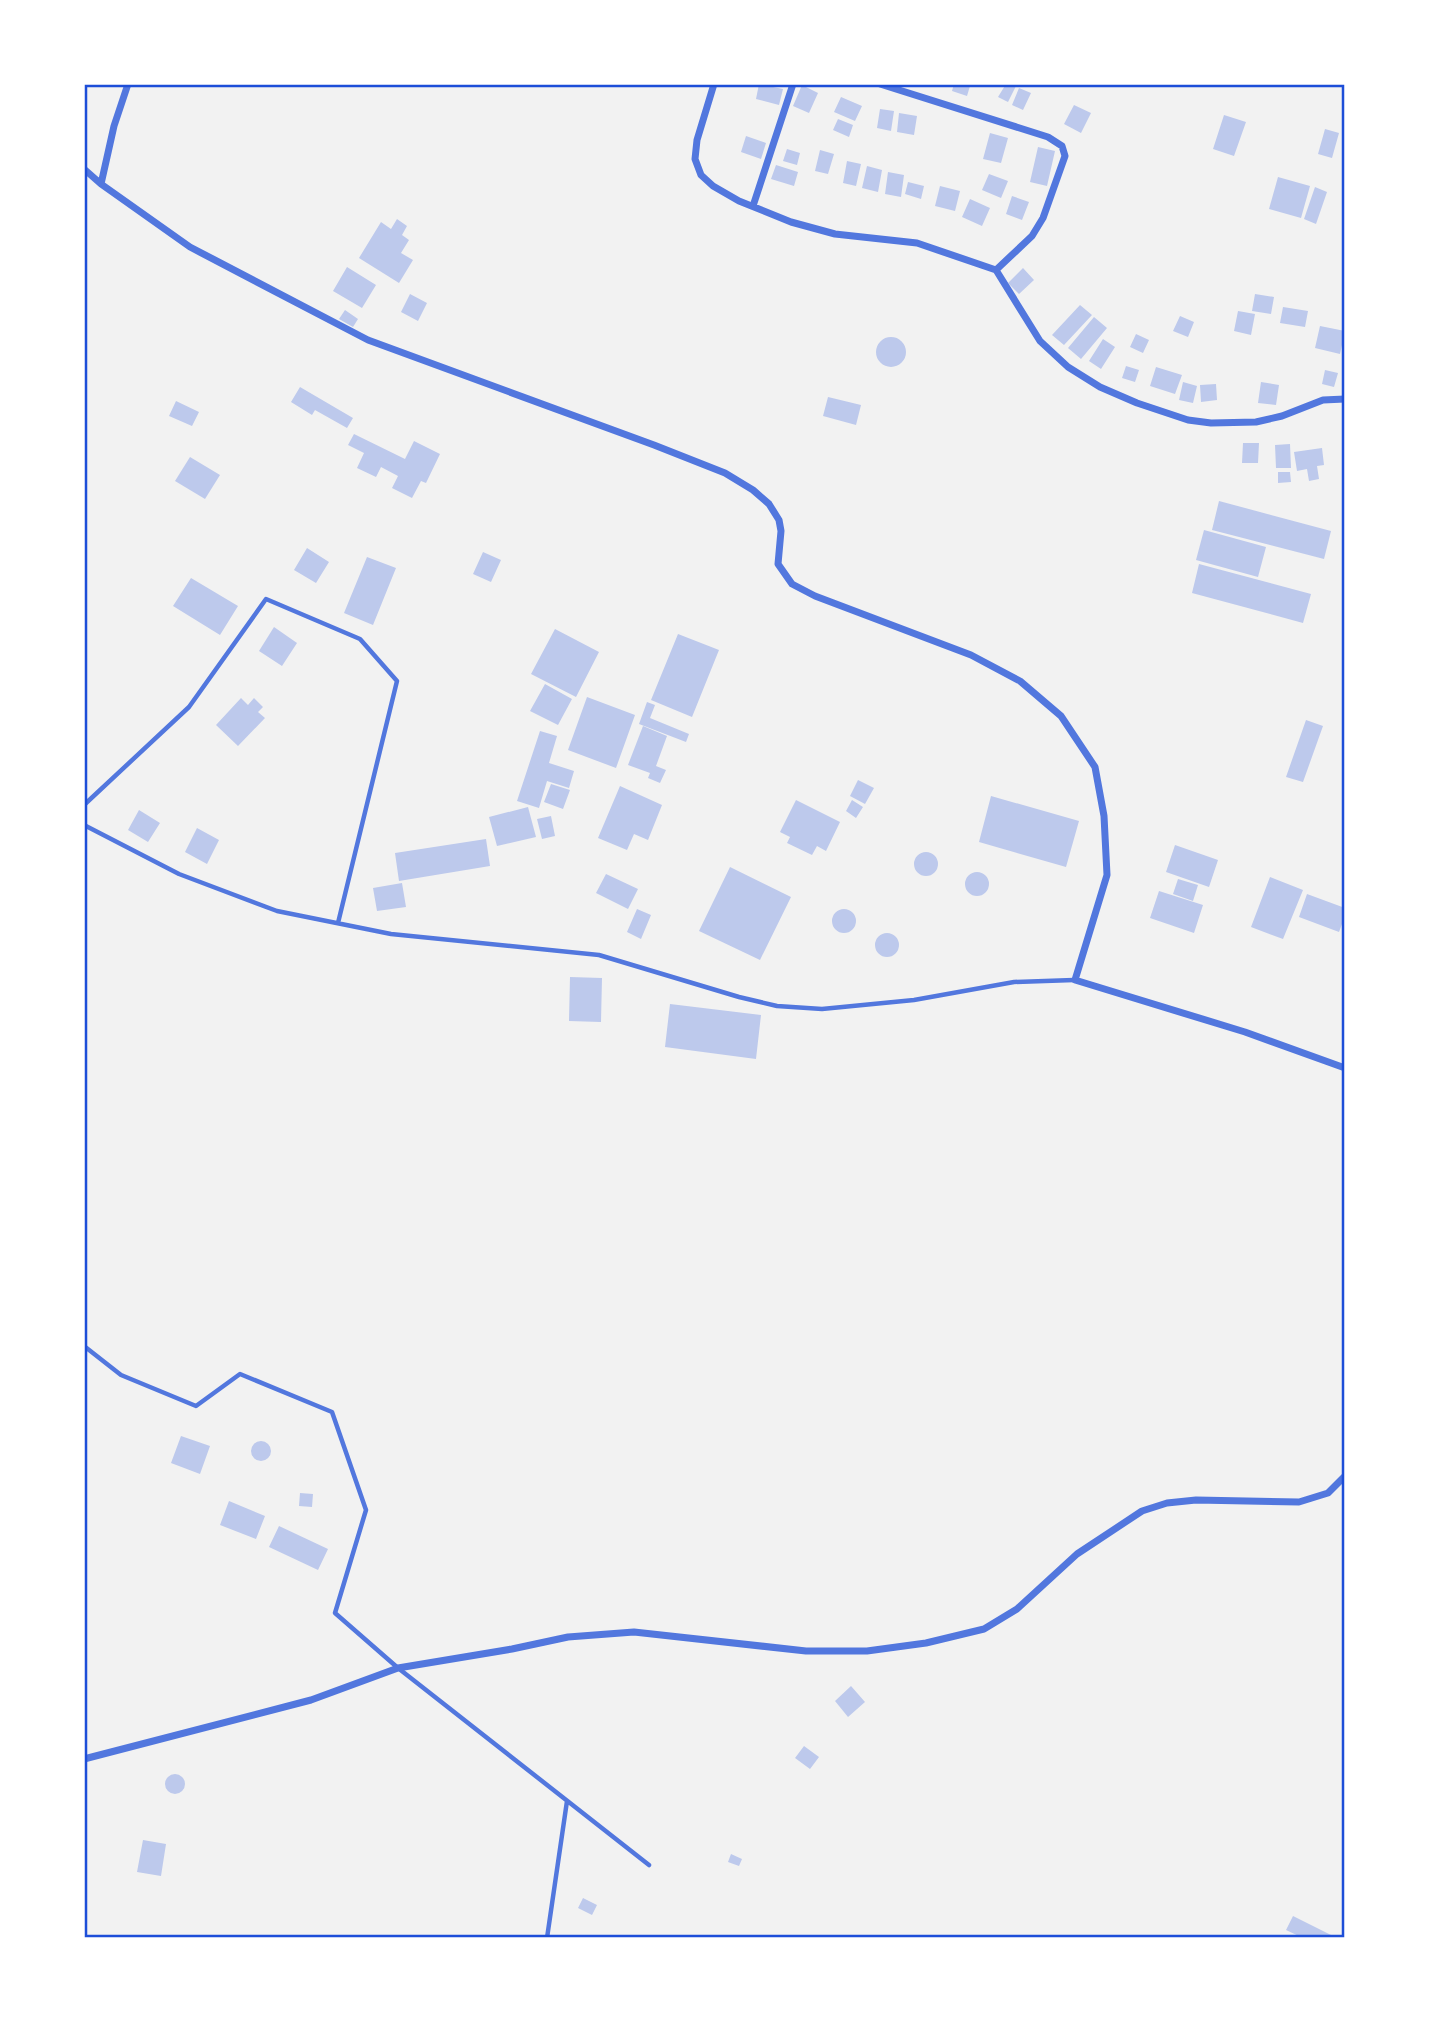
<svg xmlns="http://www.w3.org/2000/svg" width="1429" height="2022" font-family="Barlow,sans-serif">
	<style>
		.building { fill: #bdc9ec }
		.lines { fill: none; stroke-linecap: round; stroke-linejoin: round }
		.service { stroke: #5277de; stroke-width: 4.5 }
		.minor { stroke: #5277de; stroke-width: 7 }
		.neatline { fill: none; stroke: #1d4ed8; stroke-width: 2.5 }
	</style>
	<rect width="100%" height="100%" fill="#f2f2f2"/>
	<path class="building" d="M759 84 783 89 779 105 756 99Z
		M954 84 970 86 967 96 952 91Z
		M1006 84 1016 86 1008 102 998 97Z
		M802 85 818 93 809 113 793 106Z
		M1019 88 1031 93 1023 110 1012 105Z
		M841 97 862 106 855 121 834 112Z
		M1074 105 1091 113 1081 133 1064 124Z
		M880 109 894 111 891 131 877 128Z
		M899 113 917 116 914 135 897 132Z
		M1224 115 1246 122 1234 156 1213 149Z
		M838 119 853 125 849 137 833 130Z
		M1325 129 1339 133 1332 158 1318 154Z
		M990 133 1008 138 1001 163 983 159Z
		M746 136 766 143 761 159 741 152Z
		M1038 147 1055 151 1047 186 1030 182Z
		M787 149 800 153 797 165 783 161Z
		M820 150 834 154 828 174 815 171Z
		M847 161 861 164 856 186 843 183Z
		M776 165 798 172 794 186 771 179Z
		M867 166 882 170 878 192 862 188Z
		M888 172 904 175 901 197 885 194Z
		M989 174 1008 181 1001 198 982 190Z
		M1278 177 1310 186 1301 218 1269 209Z
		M908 182 924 186 921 199 905 194Z
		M940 186 960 191 955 211 935 206Z
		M1315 187 1327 192 1316 224 1304 219Z
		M1012 196 1029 202 1022 220 1006 214Z
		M970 199 990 208 982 226 962 217Z
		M397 219 407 226 402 235 409 240 401 253 413 260 399 283 359 258 381 222 391 229Z
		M347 267 376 285 362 308 333 291Z
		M1023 268 1034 280 1019 294 1008 283Z
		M410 294 427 303 418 321 401 312Z
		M1255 294 1274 297 1271 314 1252 311Z
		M1080 305 1092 315 1064 345 1052 335Z
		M1283 307 1308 311 1305 327 1280 323Z
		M345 310 358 319 353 327 339 319Z
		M1238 311 1255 314 1251 335 1234 331Z
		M1180 316 1194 322 1188 337 1173 331Z
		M1094 317 1107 328 1081 359 1068 348Z
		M1320 326 1345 331 1340 354 1315 348Z
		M1136 334 1149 340 1143 353 1130 347Z
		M876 352a15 15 0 1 1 30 0a15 15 0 1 1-30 0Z
		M1103 339 1115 347 1101 369 1089 361Z
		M1126 366 1139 370 1135 382 1122 378Z
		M1156 367 1182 375 1175 394 1150 386Z
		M1325 370 1338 373 1334 387 1322 384Z
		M1183 382 1197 386 1193 403 1179 400Z
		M1261 382 1279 385 1276 405 1258 403Z
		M1216 384 1217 400 1201 402 1200 385Z
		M300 387 353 418 347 428 315 410 312 415 291 402Z
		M828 397 861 405 856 425 823 416Z
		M176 401 199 412 192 426 169 416Z
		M354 434 405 459 414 441 440 454 426 483 421 481 412 498 392 488 398 476 381 467 376 477 357 468 364 453 348 445Z
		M1243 443H1259L1258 463H1242Z
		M1290 444 1291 468H1276L1275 445Z
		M1322 448 1324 465 1317 466 1319 479 1309 481 1307 469 1297 471 1294 452Z
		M190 457 220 475 205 499 175 481Z
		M1278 472H1290L1291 482 1278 483Z
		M1219 501 1331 531 1324 559 1212 530Z
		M1204 530 1266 547 1258 577 1196 560Z
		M307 548 329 562 316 583 294 570Z
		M483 552 501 560 491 582 473 574Z
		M367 557 396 568 373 625 344 613Z
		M1199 564 1311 594 1303 623 1192 593Z
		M191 578 238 606 220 635 173 606Z
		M274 627 297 643 282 666 259 651Z
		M555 629 599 652 576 697 531 674Z
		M678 634 719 650 692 717 651 700Z
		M545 684 572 699 558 725 530 711Z
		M587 697 635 715 616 768 568 750Z
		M241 698 248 705 254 698 263 707 258 712 265 718 238 746 216 725Z
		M647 702 655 705 650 718 689 734 686 742 639 724Z
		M1306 720 1323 726 1303 782 1286 777Z
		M643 726 667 736 656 766 666 770 660 783 648 778 650 773 628 765Z
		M540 731 557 736 549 763 574 771 569 788 547 781 539 808 517 801Z
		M858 780 874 788 865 804 850 796Z
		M551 784 570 790 563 809 544 802Z
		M620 786 662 805 648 840 634 834 627 850 598 838Z
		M991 796 1079 821 1066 867 979 842Z
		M796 800 840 822 826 851 817 846 812 855 787 843 790 837 780 832Z
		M852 800 863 807 856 818 846 811Z
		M528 807 536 837 497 846 489 817Z
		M139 810 160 823 148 842 128 830Z
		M551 816 555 836 542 839 537 819Z
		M197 828 219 840 207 864 185 852Z
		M486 839 490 866 399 881 395 853Z
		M1175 845 1218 860 1209 887 1166 872Z
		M914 864a12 12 0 1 1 24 0a12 12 0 1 1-24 0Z
		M730 867 791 897 760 960 699 931Z
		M965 884a12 12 0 1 1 24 0a12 12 0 1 1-24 0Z
		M606 874 638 889 628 909 596 893Z
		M1270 877 1303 890 1283 939 1251 927Z
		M1178 879 1198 885 1193 901 1173 894Z
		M402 883 406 907 377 911 373 888Z
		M1159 891 1203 905 1194 933 1150 918Z
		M1307 894 1345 908V916L1339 932 1299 917Z
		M832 921a12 12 0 1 1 24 0a12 12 0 1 1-24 0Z
		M637 909 651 915 641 939 627 932Z
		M875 945a12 12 0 1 1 24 0a12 12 0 1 1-24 0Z
		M570 977 602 978 601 1022 569 1021Z
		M670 1004 761 1015 756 1059 665 1047Z
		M181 1436 210 1446 200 1474 171 1463Z
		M251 1451a10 10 0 1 1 20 0a10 10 0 1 1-20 0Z
		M300 1493 313 1494 312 1507 299 1506Z
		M229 1501 265 1516 256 1539 220 1525Z
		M279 1526 328 1549 318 1570 269 1547Z
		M851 1686 865 1702 848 1717 835 1701Z
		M804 1746 819 1757 810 1769 795 1758Z
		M165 1784a10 10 0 1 1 20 0a10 10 0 1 1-20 0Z
		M143 1840 166 1844 161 1876 137 1872Z
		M731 1854 742 1859 739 1866 728 1862Z
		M583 1898 597 1905 592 1915 578 1908Z
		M1293 1916 1337 1938H1303L1286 1930Z"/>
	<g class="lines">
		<path class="service" d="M84 805 189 707 266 599 360 639 397 681 338 923
			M84 825 179 874 277 911 391 934 599 955 739 997 777 1006 822 1009 914 1000 1014 982 1074 980
			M84 1346 121 1375 196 1406 240 1374 332 1412 366 1510 335 1613 398 1668 649 1865
			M547 1938 567 1801"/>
		<path class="minor" d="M128 84 114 126 101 184 190 247 368 340 654 445 725 473 753 490 769 504 779 520 781 531 778 564 792 584 815 596 971 655 1020 681 1061 716 1095 767 1104 816 1107 875 1075 980 1245 1032 1345 1068
			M714 84 697 140 695 159 701 175 713 186 739 201 791 222 835 234 917 243 996 270 1040 341 1068 367 1100 387 1137 403 1188 420 1211 423 1256 422 1282 416 1323 400 1345 399
			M880 84 1048 137 1062 146 1065 156 1043 218 1032 236 996 270
			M84 169 101 184
			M753 206 793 84
			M84 1759 311 1700 398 1668 512 1649 568 1637 634 1632 806 1651H867L926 1643 984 1629 1017 1609 1077 1554 1142 1511 1167 1503 1196 1500 1299 1502 1328 1493 1345 1476"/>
	</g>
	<rect width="1429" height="2022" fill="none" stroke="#ffffff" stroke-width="172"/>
	<rect x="86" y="86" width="1257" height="1850" class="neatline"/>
</svg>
